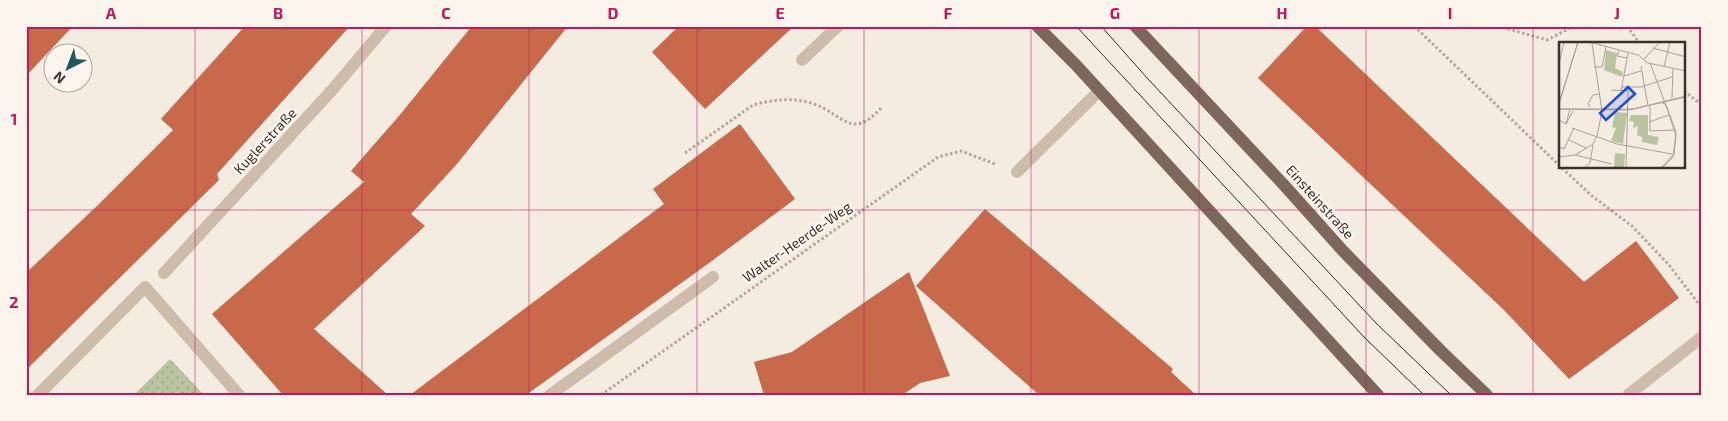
<svg xmlns="http://www.w3.org/2000/svg" width="1728" height="421" font-family="'Exo 2',sans-serif">
	<style>
		.grass { fill: url(#grass-dots) }
		.building { fill: #c8694b }
		.lines { fill: none; stroke-linecap: round; stroke-linejoin: round }
		.path { stroke: #b9a596; stroke-width: 3; stroke-dasharray: 2.5 2.5; stroke-linecap: butt }
		.minor { stroke: #cdbbac; stroke-width: 12 }
		.major { stroke: #7d675c; stroke-width: 12 }
		.tram { stroke: #3b302b; stroke-width: 1 }
		.grid { fill: none; stroke: #c2185b; stroke-width: 1; stroke-opacity: 0.55 }
		.labels { text-anchor: middle; stroke-width: 5; stroke-linejoin: round; paint-order: stroke }
		.street-label { font-size: 14px; fill: #3b302b; stroke: #fbf5ee }
		.inset-road { fill: none; stroke: #aaa098; stroke-width: 1 }
		.view { fill: #1d4ed8; fill-opacity: 0.15; stroke: #1d4ed8; stroke-width: 2.5 }
		.inset-edge { fill: none; stroke: #3b302b; stroke-width: 2.5 }
		.neatline { fill: none; stroke: #c2185b; stroke-width: 2 }
		.grid-label { font-size: 16px; text-anchor: middle; font-weight: bold; fill: #c2185b }
	</style>
	<defs>
		<pattern id="grass-dots" width="8" height="8" patternUnits="userSpaceOnUse" patternTransform="scale(1.25)"><rect width="8" height="8" fill="#b8c4a0"/><path d="M2 2h.1M6 6h.1" fill="none" stroke="#97a083" stroke-width="1.8" stroke-linecap="round"/></pattern>
	</defs>
	<rect width="100%" height="100%" fill="#f4ebe1"/>
	<path class="grass" d="M170 359 204 395H134Z"/>
	<path class="building" d="M26 26H73L26 76Z
		M245 26H350L217 174 219 180 26 370V273L97 206 173 130 161 119Z
		M472 26H568L456 165 411 214 425 226 314 329 388 395H283L212 314 364 182 351 171 399 116Z
		M679 26H794L705 109 652 52Z
		M1307 26H1315L1584 282 1636 241 1679 298 1569 379 1504 310 1258 78Z
		M740 124 795 199 709 263 526 395H410L664 204 653 189Z
		M985 209 1173 369 1171 372 1196 395H1039L916 286Z
		M909 272 950 376 920 383 902 395H764L754 362 792 352Z"/>
	<g class="lines">
		<path class="path" d="M1414 26 1560 166
			M1498 26 1547 40 1574 26
			M1627 26 1640 44
			M1684 91 1702 105
			M685 153 753 105C772 100 792 97 811 103 845 114 850 142 882 107
			M1562 168 1592 196 1632 226 1669 265 1702 308
			M601 395 938 157 961 151 995 164"/>
		<path class="minor" d="M802 60 838 26
			M1017 172 1099 91
			M164 273 333 89 386 26
			M38 395 145 287 239 395
			M550 395 713 277
			M1628 395 1702 337"/>
		<path class="major" d="M1037 26 1076 65 1378 395
			M1135 26 1284 185 1343 251 1441 351 1487 395"/>
		<path class="tram" d="M1076 26 1364 337 1424 395
			M1101 26 1148 79 1376 323 1451 395"/>
	</g>
	<path class="grid" d="M195 26V395M362 26V395M529 26V395M697 26V395M864 26V395M1031 26V395M1199 26V395M1366 26V395M1533 26V395M26 210H1702"/>
	<g class="labels">
		<g class="street-label">
			<text transform="translate(265 141) rotate(-47)" y="5">Kuglerstraße</text>
			<text transform="translate(1320 202) rotate(48)" y="5">Einsteinstraße</text>
			<text transform="translate(797 242) rotate(-35)" y="5">Walter-Heerde-Weg</text>
		</g>
	</g>
	<g transform="translate(1559 42)">
		<rect width="126" height="126" fill="#f4ebe1"/>
		<path d="M72 73H89V93L100 95 98 103 83 100V95L78 93 79 84 74 86 75 80 70 79ZM56 111 66 112 65 126H55Z" fill="#b8c4a0"/>
		<path d="M56 70 68 71 64 102 52 99 57 86 53 85Z" fill="#b8c4a0"/>
		<path d="M47 8 58 11 56 26 64 30 63 35 45 28ZM81 73 89 76 87 94 81 91Z" fill="#b8c4a0"/>
		<path class="inset-road" d="M30 0 79 13 89 21 127 29M94 6 127 15M60 9 58 14 68 16M85 17 101 0M91 21 117 90 115 114 103 126M0 22 5 0M82 24 89 64M35 25H43L47 5M105 25 111 0M65 34 82 29M63 45H82L113 35M52 48 69 49V45M62 49 69 11M113 56 114 27M102 60 107 63 117 94 114 113 102 126M0 61 19 0M0 62 19 0M91 64V89L115 88M31 65 29 62 34 53 40 52M0 67H75L127 54M0 67 69 68 127 55M0 78 7 82 14 69M90 80 110 73M7 82 11 67M13 86 58 102 113 112M10 98 27 106M0 105 5 107 15 86M16 113 53 122M0 115 16 113 34 102 38 94 43 69 33 2M25 126 31 121 34 103M67 126 69 50"/>
		<path class="view" d="M69 45 76 52 47 78 41 71Z"/>
		<rect width="126" height="126" class="inset-edge"/>
	</g>
	<rect width="1728" height="421" fill="none" stroke="#fbf5ee" stroke-width="55"/>
	<g transform="translate(68 68) rotate(222)"><circle r="24" fill="#fbf5ee" stroke="#aea6a0"/>
	<path d="M0-4L9 19L0 12L-9 19Z" fill="#1f5a5e"/>
	<text y="-8" font-size="14" font-weight="bold" text-anchor="middle" fill="#3b302b">N</text>
	</g>
	<rect x="28" y="28" width="1672" height="366" class="neatline"/>
	<g class="grid-label">
		<text x="111" y="19">A</text>
		<text x="278" y="19">B</text>
		<text x="446" y="19">C</text>
		<text x="613" y="19">D</text>
		<text x="780" y="19">E</text>
		<text x="948" y="19">F</text>
		<text x="1115" y="19">G</text>
		<text x="1282" y="19">H</text>
		<text x="1450" y="19">I</text>
		<text x="1617" y="19">J</text>
		<text x="14" y="125">1</text>
		<text x="14" y="308">2</text>
	</g>
</svg>
